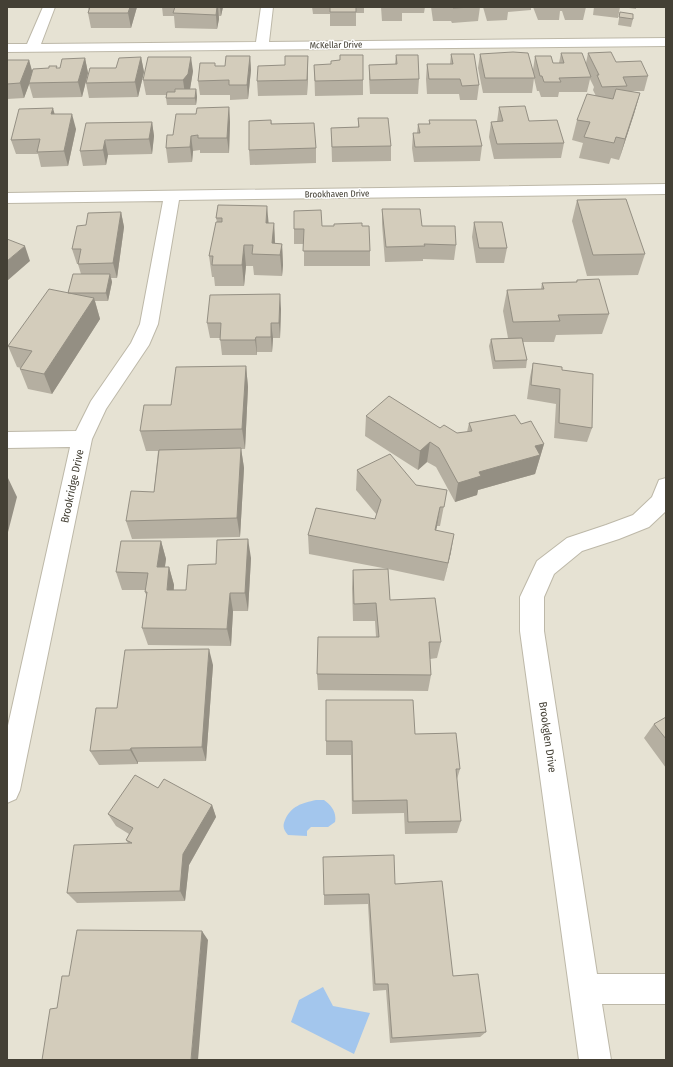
<svg xmlns="http://www.w3.org/2000/svg" width="673" height="1067" font-family="'Fira Sans Condensed',sans-serif">
	<style>
		.residential { fill: #e6e2d3 }
		.water { fill: #a3c6ed }
		.lines { fill: none; stroke-linecap: round; stroke-linejoin: round }
		.street-casing { stroke: #bdb8a8; stroke-width: 2 }
		.street { fill: #fff; fill-rule: evenodd }
		.wall { fill: #b5afa1 }
		.shaded-wall { fill: #948f83 }
		.building { fill: #d3ccbb; stroke: #948f83 }
		.labels { text-anchor: middle; stroke-width: 3; stroke-linejoin: round; paint-order: stroke }
		.far-street-label { font-size: 9px; fill: #444035; stroke: #fff }
		.street-label { font-size: 11px; fill: #444035; stroke: #fff }
	</style>
	<rect width="100%" height="100%" fill="#f2f0e5"/>
	<path class="residential" d="M7 7H666V1060H7Z"/>
	<path class="water" d="M316 800H324C331 805 337 812 335 822L328 827H311L307 831V836L288 835C284 830 282 827 285 820 291 806 302 803 316 800Z
		M323 987 333 1006 370 1013 354 1054 291 1022 299 1000Z"/>
	<g class="lines">
		<g class="street-casing">
			<path id="street" d="M43 7H55L41 44 256 42 261 7H273L269 42 666 38V46L7 52V44H27Z
				M666 184V194L179 200 158 324 149 345 106 409 92 439 20 790 16 799 7 803V730L70 447 7 448V432L76 431 91 401 131 343 140 324 163 201 7 203V193Z
				M666 478V511L649 527 619 539 582 551 554 574 544 597V631L597 974H666V1004H602L611 1060H579L520 631V597L537 561 567 538 606 525 633 515 652 497 659 480Z"/>
		</g>
		<use href="#street" class="street"/>
	</g>
	<path class="wall" d="M88 7H137L131 28H91L88 13 89 11Z
		M162 7H223L221 16H219V19L217 29 175 28 174 16H163Z
		M312 7H364V13H356V26H330V14H313Z
		M381 7H425L424 13H402V21H382Z
		M431 7H480L478 21 452 23 451 21H433Z
		M483 7H531V10L508 12 507 20 487 21Z
		M533 7H586L583 20H565L562 11H560L559 20H538Z
		M594 7H620L618 18 593 15Z
		M622 7H636V9Z
		M620 12 633 19 631 27 618 25Z
		M561 53 586 63 588 53 616 62 648 76 644 91H629L640 93 634 114 619 160 611 158 609 164 579 158 583 143 572 140 577 120 596 96 593 90 594 87 590 79 587 92H559L558 97H541L539 91H537L534 78 532 93H483L478 68 480 54 533 70 535 56 553 63H559Z
		M451 54 479 85 477 100H460L459 94H427L426 79 427 64H450Z
		M396 55 419 79 418 94H370L369 79V65L395 64Z
		M250 56 251 70 248 99 230 100V95H200L198 81 215 66H225Z
		M308 56V70L307 95 258 96 257 81 285 65Z
		M141 57 144 72 138 97 89 98 86 83 116 68Z
		M85 58 88 73 82 97 33 98 29 84 24 98 7 99V60H29L32 73 60 68Z
		M314 65 363 80V95L315 96Z
		M193 71 190 89H196L197 97 196 105H167L166 98V95H146L143 80Z
		M229 107 230 122 229 153H200V150L193 151 192 162 168 163 166 148 196 114Z
		M499 107 529 121 564 143 561 158 494 159 489 137 491 122H497Z
		M54 114 76 129 68 166 41 167 38 154H16L11 140Z
		M358 118 391 146V161L332 162 331 128 358 127Z
		M271 120 272 124 316 148V163L250 165 249 150Z
		M429 120 482 146 480 161 414 162 412 148 413 133H417L418 124H429Z
		M152 122 154 136 152 154 108 155 106 165 83 166 80 151Z
		M577 200 645 254 638 275 587 276 572 221Z
		M218 205 268 223H274L275 243 282 244 283 265 282 276 254 275 253 266H246L244 286H215L214 277H212L209 256 217 222 216 218Z
		M382 209 422 226 456 245 454 260 423 259V261L385 262 382 224Z
		M121 212 124 227 117 278H111L112 282 108 301H95L100 319 52 394 28 389 20 369 21 368 17 367 8 346 68 293 81 274 78 264H77L72 249 86 225Z
		M474 222 507 248 504 263H476L472 237Z
		M322 226H362L370 251V266H304V244H294V229Z
		M577 280 609 314 602 334 556 335 554 342H523L527 360 526 368 493 369 489 346 491 339 508 338 503 311 507 290 541 289 542 283 576 282Z
		M281 309 280 338H273L272 352H257V355H222L220 338H210L207 323Z
		M533 363 562 370 592 428 587 442 554 438 556 404 527 399 530 377Z
		M246 366 248 387 245 449H241L244 468 240 537 132 539 126 521 154 492 158 451H146L140 431 171 405Z
		M366 416 440 428 457 433 467 432 469 423 521 424 544 444 535 474 478 490 477 495 455 502 436 467 427 462 418 470 365 436Z
		M357 470 416 485 447 490 440 526H437L436 530 451 552 444 581 388 569 390 600 441 642 437 658 430 659 431 675 428 691 318 690 317 674 376 637 375 621H353L352 588 353 570 388 569 309 554 308 535 375 519 377 515 356 490Z
		M161 541 166 559 165 567H169L174 585V590H186L216 564 251 558 248 611H233L231 646 148 645 142 628 147 597 145 592V590H122L116 572Z
		M213 665 206 761 138 762V764L99 765 90 751 117 708Z
		M666 717V768L644 738 654 724Z
		M415 734 460 769 457 779 461 821 457 833 405 834 404 813 352 814 351 755H326V741Z
		M158 788 212 805 216 817 189 865 185 901 77 903 67 893 128 843 126 840 129 834 116 826 108 814Z
		M395 884 486 1032 480 1037 390 1043 386 990 373 991 368 904 324 905V895Z"/>
	<path class="shaded-wall" d="M130 7H137L131 28 128 13Z
		M217 7H218L219 19 217 29 216 15Z
		M220 7H223L221 16Z
		M250 56 251 70 248 99 247 85Z
		M308 56V70L307 95V80Z
		M141 57 144 72 138 97 135 82Z
		M191 57 193 71 190 89 185 94 183 80Z
		M85 58 88 73 82 97 78 82Z
		M29 60 33 74 24 98 20 83Z
		M196 89 197 97 196 105 195 98Z
		M640 93 634 114 619 160 625 139Z
		M229 107 230 122 229 153 227 138Z
		M53 108 57 123 51 114Z
		M72 114 76 129 68 166 64 151Z
		M152 122 154 136 152 154 149 139Z
		M191 136 193 151 192 162 190 147Z
		M105 140 108 155 106 165 103 150Z
		M267 206 269 227 266 223Z
		M121 212 124 227 117 278 113 263Z
		M274 223 275 244 272 243Z
		M282 244 283 265 282 276 280 255Z
		M244 245 246 266 244 286 242 265Z
		M25 246 30 261 7 281V261Z
		M110 274 112 282 108 301 106 293Z
		M280 294 281 309 280 338 279 323Z
		M94 298 100 319 52 394 44 374Z
		M271 323 273 338 272 352 271 337Z
		M256 337 257 352V355L255 340Z
		M246 366 248 387 245 449 242 429Z
		M430 442 427 462 418 470 420 451Z
		M544 444 535 474 478 490 477 495 455 502 458 483 479 472 535 446Z
		M241 448 244 468 240 537 237 518Z
		M8 478 17 497 7 536V481Z
		M440 507 437 526 432 548 435 530Z
		M454 534 451 552 444 581 448 563Z
		M248 539 251 558 248 611 245 593Z
		M161 541 166 559 162 585 157 567Z
		M169 567 174 585 172 607 167 590Z
		M230 593 233 611 231 646 227 629Z
		M209 649 213 665 206 761 202 747Z
		M131 748 138 762V764L130 750Z
		M212 805 216 817 189 865 185 901 180 891 183 854Z
		M202 931 208 940 198 1060H191Z"/>
	<path class="building" d="M90 7H130L128 13H88Z
		M175 7H217L216 15 173 13Z
		M330 7H356V12H330Z
		M453 7H474L453 8Z
		M620 12 633 14V19L619 17Z
		M513 52 528 53 535 78H485L480 54Z
		M611 52 616 62 641 61 648 76 623 77 627 86 602 87 597 75H599L588 53Z
		M561 53H582L591 77 559 78 561 82H544L542 76H540L535 56H551L553 63H564Z
		M451 54H474L479 85 462 86 460 79H429L427 64H453Z
		M340 55H363V80L315 81 314 65 331 64V61L340 60Z
		M396 55H418L419 79 370 80 369 65 397 64Z
		M226 56H250L247 85H229V80L198 81 200 63H215V66H225Z
		M285 56H308L307 80 257 81 258 66 285 65Z
		M141 57 135 82 86 83 90 68H116L119 58Z
		M148 57H191L188 74 183 80H143Z
		M85 58 78 82 29 83 33 69 49 68V66H57L56 68H60L62 59Z
		M7 60H29L20 83 7 84Z
		M175 89H196L195 98H166L167 92H175Z
		M616 89 640 93 625 139 616 137 614 143 584 137 590 122 577 120 587 94 613 99Z
		M525 106 529 121 557 120 564 143 497 144 491 122 503 121 499 107Z
		M229 107 227 138H198V135L191 136 190 147 166 148 167 135H173L176 114H196L197 108Z
		M53 108 51 114H72L64 151 37 152 40 139 11 140 19 109Z
		M358 118H388L391 146 332 147 331 128 359 127Z
		M271 120V124L314 123 316 148 249 150V121Z
		M429 120H476L482 146 415 147 413 133H420L418 124H430Z
		M152 122 149 139 105 140 103 150 80 151 86 123Z
		M626 199 645 254 593 255 577 200Z
		M218 205 267 206 266 223H274L272 243 282 244 280 255 252 254 253 245H244L242 265H212L213 256H209L216 222H222V218H216Z
		M382 209H420L422 226H455L456 245 424 244 425 246 386 247Z
		M321 210 322 226H334V224L362 223V226H369L370 251H303L304 229H294V211Z
		M121 212 113 263 78 264 81 249H72L77 226 86 225 88 213Z
		M474 222H502L507 248H479Z
		M7 239 25 246 7 261Z
		M73 274H110L106 293H68Z
		M599 279 609 314 558 315 560 321 513 322 507 290 544 289 542 283 577 282V280Z
		M49 289 94 298 44 374 20 369 32 351 8 346Z
		M280 294 279 323H271V337H256L255 340H220L221 323H207L210 295Z
		M522 338 527 360 495 361 491 339Z
		M533 363 562 367V370L593 374 592 428 559 423 560 389 531 385Z
		M246 366 242 429 140 431 144 405H171L176 367Z
		M389 396 440 428 444 425 457 433 472 431 469 423 515 415 521 424 531 421 544 444 535 446 540 455 479 472 481 476 458 483 439 448 430 442 420 451 366 416Z
		M241 448 237 518 126 521 131 491 154 492 159 450Z
		M390 454 416 485 447 490 444 507H440L435 530 454 534 448 563 308 535 316 508 375 519 381 500 357 470Z
		M248 539 245 593H230L227 629 142 628 147 592H145L148 573 116 572 121 541H161L157 567H169L167 590H186L188 565 216 564 217 540Z
		M388 569 390 600 435 598 441 642H429L431 675 317 674 318 637H379L376 603 354 604 353 570Z
		M209 649 202 747 131 748 130 750 90 751 96 708H117L125 650Z
		M326 700H413L415 734 456 733 460 769H456L461 821 408 822 407 800 353 801 352 741H326Z
		M666 717V739L654 724Z
		M135 775 158 788 164 779 212 805 183 854 180 891 67 893 74 845 132 843 126 840 133 828 108 814Z
		M394 855 395 884 442 881 453 976 478 974 486 1032 392 1038 388 984H375L369 894 324 895 323 857Z
		M77 930 202 931 191 1060H42L50 1009 57 1008 62 976H69Z"/>
	<g class="labels">
		<g class="far-street-label">
			<text transform="translate(336 45) rotate(-1)" y="3">McKellar Drive</text>
			<text transform="translate(337 194) rotate(-1)" y="3">Brookhaven Drive</text>
		</g>
		<g class="street-label">
			<text transform="translate(72 486) rotate(-78)" y="4">Brookridge Drive</text>
			<text transform="translate(548 737) rotate(82)" y="4">Brookglen Drive</text>
		</g>
	</g>
	<rect width="673" height="1067" fill="none" stroke="#444035" stroke-width="16"/>
</svg>
